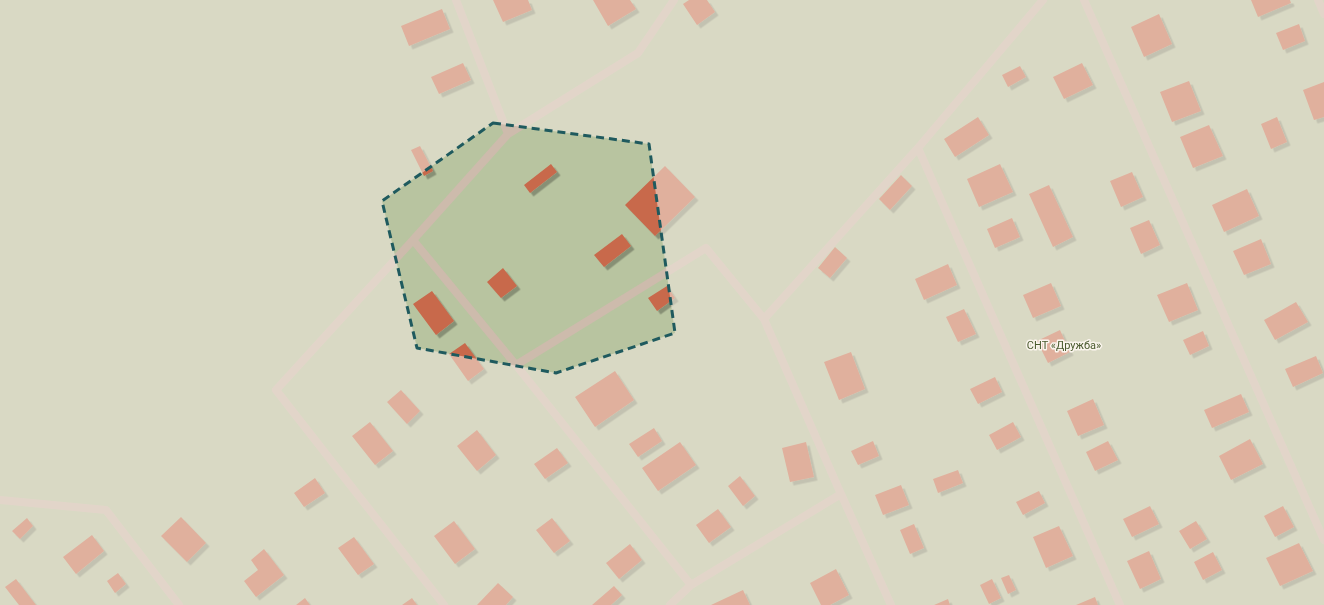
<svg xmlns="http://www.w3.org/2000/svg" width="1324" height="605" font-family="Roboto,sans-serif">
	<style>
		.green { fill: #b8c4a0 }
		.building { fill: #c8694b; filter: url(#shadow) }
		.lines { fill: none; stroke-linecap: round; stroke-linejoin: round }
		.lane { stroke: #cdbbac; stroke-width: 8 }
		.marked { fill: none; stroke: #1f5a5e; stroke-width: 3; stroke-dasharray: 8 5; stroke-linejoin: round }
		.labels { text-anchor: middle; stroke-width: 3; stroke-linejoin: round; paint-order: stroke }
		.park-label { font-size: 11px; fill: #4a5a2e; stroke: #fbf5ee }
	</style>
	<defs>
		<filter id="shadow"><feDropShadow dx="3.5" dy="3.5" stdDeviation="0" flood-color="#0004"/></filter>
	</defs>
	<rect width="100%" height="100%" fill="#f4ebe1"/>
	<path class="green" d="M0 0H1324V605H0Z"/>
	<path class="building" d="M493 0H528L532 10 503 22Z
		M593 0H630L636 9 608 26Z
		M689 0H707L715 12 697 25 683 4Z
		M1251 0H1290L1291 3 1258 17Z
		M442 9 450 29 409 46 401 26Z
		M1159 14 1172 44 1144 57 1131 27Z
		M1299 24 1305 41 1283 50 1276 33Z
		M463 63 471 80 439 94 431 77Z
		M1082 63 1093 85 1064 99 1053 77Z
		M1020 66 1026 77 1008 87 1002 75Z
		M1189 81 1201 111 1172 122 1160 92Z
		M1324 82V117L1314 120 1303 90Z
		M978 117 989 135 955 157 944 139Z
		M1277 117 1287 142 1271 149 1261 124Z
		M1209 125 1223 156 1193 168 1180 137Z
		M420 146 433 171 424 176 411 150Z
		M551 164 557 172 530 193 524 185Z
		M1000 164 1013 192 979 207 967 179Z
		M665 166 695 197 655 236 625 205Z
		M1132 172 1143 197 1121 207 1110 181Z
		M901 175 912 186 890 210 879 199Z
		M1049 185 1073 237 1053 247 1029 194Z
		M1247 189 1259 216 1224 232 1212 205Z
		M1012 218 1020 237 995 248 987 229Z
		M1149 220 1160 245 1141 254 1130 228Z
		M622 234 631 246 604 267 594 255Z
		M1261 239 1271 264 1244 275 1233 251Z
		M835 247 847 258 830 278 818 268Z
		M948 264 957 285 924 300 915 279Z
		M503 268 517 286 501 298 487 282Z
		M1051 283 1061 306 1033 318 1023 295Z
		M1187 283 1198 310 1169 322 1157 295Z
		M667 286 675 298 657 311 648 298Z
		M432 291 454 321 436 335 413 304Z
		M1296 302 1308 322 1275 340 1264 320Z
		M964 309 976 334 958 342 946 317Z
		M1060 330 1070 352 1048 363 1037 341Z
		M1203 331 1209 346 1190 355 1183 340Z
		M465 343 484 369 468 381 449 354Z
		M851 352 865 389 839 400 824 362Z
		M1316 356 1323 373 1293 387 1285 369Z
		M615 371 634 400 595 427 575 397Z
		M995 377 1002 392 978 404 970 389Z
		M401 390 420 411 407 424 387 402Z
		M1241 394 1249 412 1212 428 1204 410Z
		M1093 399 1104 425 1078 436 1067 411Z
		M370 422 393 451 375 465 352 436Z
		M1013 422 1021 437 997 450 989 435Z
		M654 428 662 441 638 457 629 444Z
		M477 430 496 455 477 471 457 446Z
		M1250 439 1263 464 1231 480 1219 456Z
		M873 441 879 456 858 465 851 451Z
		M1108 441 1118 460 1095 471 1086 452Z
		M680 442 696 465 658 491 642 468Z
		M806 442 814 477 790 482 782 448Z
		M557 448 568 463 545 479 534 464Z
		M958 470 963 483 938 493 933 479Z
		M740 476 755 496 743 506 728 486Z
		M315 478 325 493 304 507 294 493Z
		M901 485 909 505 883 515 875 495Z
		M1039 491 1045 503 1023 515 1016 502Z
		M1150 506 1159 524 1132 537 1123 519Z
		M1283 506 1294 527 1275 537 1264 516Z
		M718 509 731 527 709 543 696 525Z
		M181 517 206 543 187 562 161 536Z
		M27 518 33 526 20 539 12 531Z
		M552 518 570 541 554 553 536 530Z
		M454 521 475 549 455 564 434 536Z
		M1196 521 1207 539 1190 549 1179 531Z
		M914 524 924 548 910 554 900 530Z
		M1059 526 1073 556 1046 568 1033 537Z
		M92 535 104 551 76 574 63 557Z
		M354 537 374 564 358 575 338 548Z
		M1299 543 1313 571 1280 586 1266 558Z
		M630 544 642 560 619 579 606 563Z
		M264 549 284 575 256 597 244 581 258 570 251 560Z
		M1149 551 1161 579 1140 589 1127 561Z
		M1213 552 1222 570 1203 580 1194 562Z
		M836 569 849 595 830 605H821L810 583Z
		M118 573 126 584 115 593 107 581Z
		M1009 575 1016 590 1008 594 1001 578Z
		M16 579 36 605H19L5 587Z
		M992 579 1001 598 989 604 980 585Z
		M498 583 513 597 506 605H477Z
		M614 586 622 595 611 605H592Z
		M743 590 750 605H711Z
		M1095 597 1098 605H1076Z
		M305 598 310 605H296Z
		M412 598 417 605H402Z
		M948 599 950 605H934Z"/>
	<g class="lines">
		<path class="lane" d="M1084 0 1324 540
			M1318 0 1324 14
			M508 134 638 53 674 0
			M918 148 1043 0
			M413 240 508 134 456 0
			M764 319 841 494
			M516 365 706 248 764 319 918 148 1120 605
			M0 500 106 510 179 605
			M691 585 841 494 891 605
			M444 605 276 390 413 240 516 365 691 585 670 605"/>
	</g>
	<path d="M0 0H1324V605H0ZM493 123 649 144 675 333 556 373 417 348 382 201Z" fill="#f4ebe1" fill-opacity=".55" fill-rule="evenodd"/>
	<path class="marked" d="M493 123 649 144 675 333 556 373 417 348 382 201Z"/>
	<g class="labels">
		<g class="park-label">
			<text x="1064" y="349">СНТ «Дружба»</text>
		</g>
	</g>
</svg>
